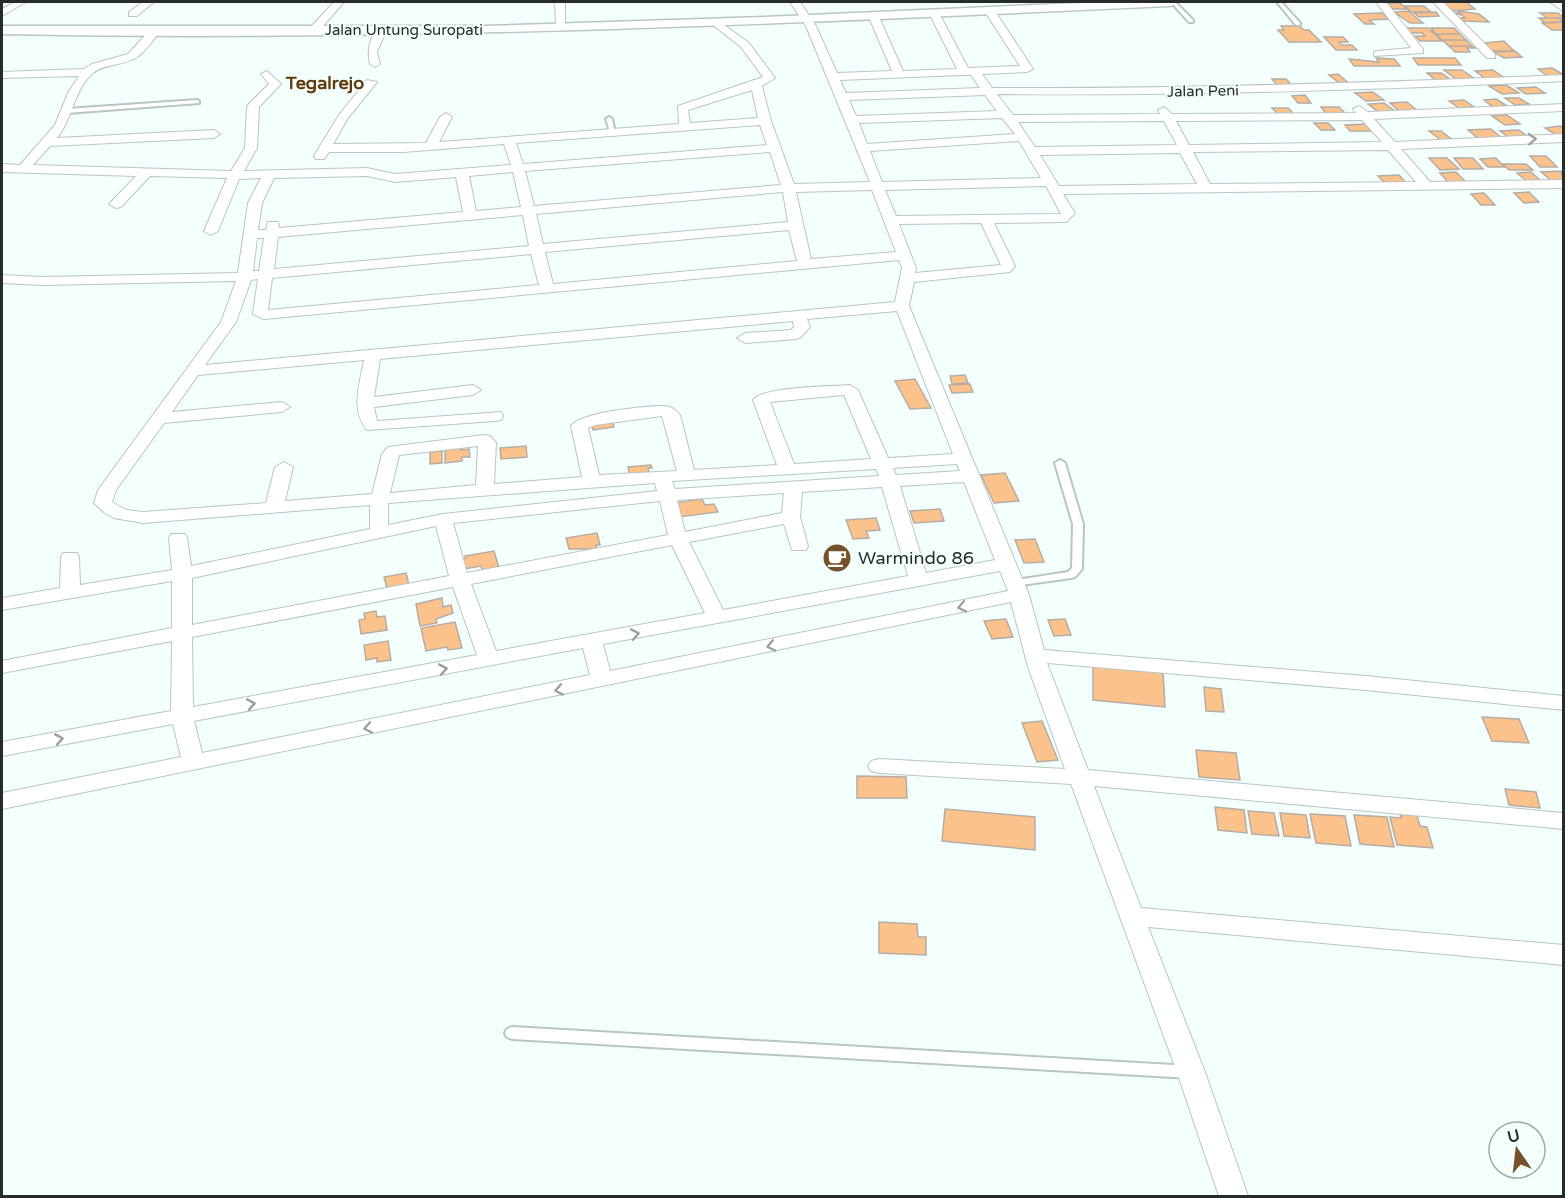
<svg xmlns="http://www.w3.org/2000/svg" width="1565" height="1198" font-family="'Varela Round',sans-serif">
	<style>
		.building { fill: #fcc28b; stroke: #b5aca4; stroke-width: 1.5 }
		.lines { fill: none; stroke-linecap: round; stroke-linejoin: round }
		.service-casing { stroke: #b7c5c3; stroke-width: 4 }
		.minor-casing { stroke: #b7c5c3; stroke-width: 2 }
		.tertiary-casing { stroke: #b7c5c3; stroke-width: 3 }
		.service { fill: #fff; fill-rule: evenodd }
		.minor { fill: #fff; fill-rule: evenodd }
		.tertiary { fill: #fff; fill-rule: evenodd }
		.oneway { stroke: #9da0a0 }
		.labels { text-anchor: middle; stroke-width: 4.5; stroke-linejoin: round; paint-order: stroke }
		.far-street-label { font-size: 15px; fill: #262c2b; stroke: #f3fffd }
		.far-quarter-label { font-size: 18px; font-weight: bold; fill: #61390b; stroke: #f3fffd }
		.poi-label { font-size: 18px; fill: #262c2b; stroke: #f3fffd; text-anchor: start }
	</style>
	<rect width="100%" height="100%" fill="#f3fffd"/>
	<path class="building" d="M1440 2H1466L1475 9 1453 11Z
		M1386 3H1400L1407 9H1393Z
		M1405 6H1424L1431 12H1411Z
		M1408 11 1423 23H1410L1394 12Z
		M1458 11 1479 14 1489 22 1463 21 1460 18H1465L1462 15 1453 13H1460Z
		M1436 12 1439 16 1419 17 1414 13Z
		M1382 13 1389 19 1369 20 1374 24H1365L1354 14Z
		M1540 13H1558L1564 18H1547Z
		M1539 18H1558L1564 22 1545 23Z
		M1564 22V30H1552L1542 23Z
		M1281 26H1299L1304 30H1309L1321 42H1289L1278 30H1284Z
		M1405 28H1428L1442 41H1420L1415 36H1425L1422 33H1410Z
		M1431 28H1454L1460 34H1436Z
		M1436 34H1460L1466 40H1442Z
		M1324 37H1343L1348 42H1339L1342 45H1352L1357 50H1336Z
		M1442 40H1466L1472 46H1449Z
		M1504 41 1514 51H1492L1483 43Z
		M1449 46H1472L1475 48H1467L1470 52H1455Z
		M1515 51 1522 57 1504 58 1493 52Z
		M1376 58 1394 59 1400 66H1354L1349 59 1379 62Z
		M1413 58H1455L1461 65H1418Z
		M1552 68 1564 75 1549 77 1538 69Z
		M1444 70H1462L1478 81 1460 82Z
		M1493 70 1505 78 1486 79 1475 71Z
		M1427 73H1441L1453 81 1438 82Z
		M1338 74 1351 85H1342L1329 75Z
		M1272 79H1286L1293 86 1279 87Z
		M1506 85 1519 93 1502 94 1489 86Z
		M1536 87 1545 93 1526 94 1517 88Z
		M1373 92 1384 100 1366 101 1355 93Z
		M1305 95 1311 103H1298L1292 96Z
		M1505 98H1519L1529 104 1515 105Z
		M1496 99 1507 106 1493 107 1484 100Z
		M1464 100 1474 107 1459 108 1449 101Z
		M1407 102 1418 111 1400 112 1390 103Z
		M1384 103 1396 112 1380 113 1368 104Z
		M1321 107H1339L1346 114 1327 115Z
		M1272 108H1288L1294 114H1278Z
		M1507 115 1520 124 1505 125 1492 116Z
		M1314 123H1328L1335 130H1321Z
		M1367 124 1373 131H1350L1345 125Z
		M1560 126 1564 128V135L1558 136 1545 128Z
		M1491 129 1504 140 1481 141 1468 130Z
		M1519 130 1530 138 1511 139 1500 131Z
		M1429 131H1441L1454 141H1442Z
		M1530 156H1546L1557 167H1540Z
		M1429 158H1447L1459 169 1440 170Z
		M1454 158H1473L1483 169H1463Z
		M1496 158 1504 167H1488L1480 159Z
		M1503 164H1526L1533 170H1509Z
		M1561 171 1564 182H1553L1541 172Z
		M1456 172 1466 182 1449 183 1440 173Z
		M1531 172 1542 182H1528L1517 173Z
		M1399 175 1407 184H1386L1378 176Z
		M1529 192 1539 202 1524 203 1514 193Z
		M1484 193 1495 205H1481L1471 194Z
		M965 375 968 383 952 384 950 376Z
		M915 379 931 408 910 409 895 381Z
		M970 384 973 392 952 393 949 385Z
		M612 420 614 427 593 430 591 423Z
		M461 446V450L469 449 470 457H462V461L445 463V447Z
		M526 446 527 457 501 459 500 448Z
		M442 451V463L430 464V452Z
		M651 465 652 468H648L650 475 630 477 628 467Z
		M1005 473 1019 501 994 503 981 475Z
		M702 499 705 505 714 504 718 512 678 517 673 503Z
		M940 509 944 521 914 523 910 511Z
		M876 518 880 530 866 531 869 538 853 539 846 520Z
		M597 533 600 545H596L597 549H569L566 538Z
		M1035 539 1044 562 1024 563 1015 540Z
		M494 551 499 568 483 571 481 566 464 569 461 559 466 558 465 556Z
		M406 573 409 585 387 588 384 577Z
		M442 598 443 607 451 605 453 613 436 619 437 623 420 626 416 604Z
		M376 611 377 617 385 616 387 630 361 634 359 620 365 619 364 613Z
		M1006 619 1013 637 992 639 984 621Z
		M1065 619 1071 635 1054 636 1048 620Z
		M455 622 462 648 448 650 447 647 426 651 421 628Z
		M388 641 391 660 377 662V658L366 660 364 645Z
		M1093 664 1163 671 1165 707 1093 700Z
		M1204 687 1221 689 1224 712 1206 711Z
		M1482 717 1519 719 1529 743 1492 741Z
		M1042 721 1058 760 1037 762 1022 723Z
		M1196 750 1236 753 1240 780 1199 777Z
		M857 776 906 777 907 798H857Z
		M1505 789 1536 792 1540 808 1509 805Z
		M1215 807 1244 810 1247 833 1218 830Z
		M945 809 1035 817V850L942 841Z
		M1248 811 1274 813 1279 836 1252 834Z
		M1280 813 1306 815 1310 838 1284 836Z
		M1310 814 1345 816 1351 846 1316 843Z
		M1400 814 1417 815 1420 826 1427 827 1433 848 1397 845 1390 817 1401 818Z
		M1354 815 1387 817 1394 847 1360 844Z
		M879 922 917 924 918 937H926V955L879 953Z"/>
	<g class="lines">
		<g class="service-casing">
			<path id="service" d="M1171 2H1175L1193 20V22H1189Z
				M1277 2H1281L1300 23V25H1296Z
				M197 100 199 101V103L67 113 64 111 67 109Z
				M609 117 612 119 615 133 610 132 606 119Z
				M1060 460 1065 463 1083 524 1082 569 1075 577 1071 578 1014 586 1010 585 1009 583 1010 581 1068 572 1072 568 1073 524 1055 463Z
				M512 1027 1191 1066 1196 1068 1198 1072 1196 1076 1191 1078 512 1039 507 1037 505 1033 507 1029Z"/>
		</g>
		<g class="minor-casing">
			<path id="minor" d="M15 2H26L2 16V9Z
				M143 2H154L137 16H129V12Z
				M334 2H344L318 32H310V28Z
				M555 2H565V28L556 26Z
				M790 2H800L816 26 837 73 892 71 868 15 873 12 878 15 903 71 957 69 929 13 934 10 939 13 968 68 1020 66 984 10 989 7 993 8 1033 69 1027 72 982 74 992 88C1183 89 1373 83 1564 75V81C1375 90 1186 96 997 94L1013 115 1160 114 1158 110 1164 107 1172 114 1356 113 1353 109 1359 106 1368 112 1564 104V111L1374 119 1395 142 1564 134V142L1401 149 1430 182 1564 180V188L1063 194 1075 213 1066 222 994 223 1015 266 1010 272 914 282 909 306 1029 595 1044 650 1366 676 1564 696V710L1366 690 1047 663 1088 770 1564 813V829L1094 786 1141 908 1564 945V965L1148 927 1205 1072 1248 1196H1219L1177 1072 1071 784 879 773 871 771 868 766 871 761 879 759 1065 769 1028 667 1011 602 2 809V793L181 757 173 724 2 756V742L171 711 172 641 2 673V661L172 628V581L2 610V598L60 588 61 557 63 553H77L79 557 80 585 172 570 169 538 171 534H185L187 538 191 566 370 529V505L143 523 114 518 105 513 94 503 98 490 221 322 236 281 43 285 2 283V275L43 277 238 273 248 203 261 178 239 179 218 231 211 235 204 231 227 178 150 176 121 207 116 208 109 204 136 176 2 172V164L20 165 55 125 68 93 79 76 2 78V72L84 69 92 64 128 54 151 29H159V33C152 41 145 52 137 57 124 66 105 63 93 73 74 89 73 119 57 138L214 130 220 134 214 138 50 146 33 165 231 171 245 148 247 106 269 84 261 74 267 71 281 84 259 107 257 148 244 171 367 168 395 174 511 165 504 144 404 152H329L324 159H316L314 156 339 115 367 80 377 82 348 118 333 144 426 143 440 117 446 113 452 117 439 142 679 124 678 106 763 77 741 47 712 24 711 22 716 19 749 43 775 78 762 86 771 121 794 184 870 182 806 26ZM961 75H971L980 88 846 93 840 80ZM752 90 758 118 690 123 688 110ZM985 95 997 111 856 116 849 100ZM1002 118 1015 134 867 144 859 123ZM1362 120 1382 142 1189 145 1176 121ZM1164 121 1177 145 1035 147 1018 122ZM760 125 767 145 523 164 516 143ZM1019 141 1041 178 882 182 870 151ZM1388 150 1416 182 1210 184 1193 152ZM770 152 781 185 534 206 525 171ZM1180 153 1197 184 1059 186 1040 155ZM513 172 521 207 476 211 469 176ZM367 176 395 182 456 177 463 212 279 228 278 222H268L266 230H258L262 203 274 178ZM1046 186 1061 214 896 216 885 190ZM872 190 896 252 811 259 796 192ZM783 192 788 222 543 244 536 214ZM523 215 529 246 274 269 278 237ZM981 223 1001 265 915 273 916 268 899 224ZM789 230 797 261 553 284 545 252ZM257 238H264L259 271H253ZM531 254 539 285 268 310 272 278ZM899 260 902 268 895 302 205 365 236 322 251 280 258 279 253 314 264 319ZM897 311 953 454 888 458 858 390 850 385C830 387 764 386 753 400L777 465 694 470 680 415C676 410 671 406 664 406 645 406 581 412 571 426L582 477 494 484 496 443 490 436 484 435 388 447 382 454 372 494 285 501 293 467 284 462 275 467 266 503 143 512 126 510 112 502 116 490 164 423 282 412 290 407 282 402 172 412 198 375 364 360C360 384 350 409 367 430L495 421 501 420 503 416 501 412 377 421 374 407 473 395 481 390 473 385 374 397 380 359 793 321 794 327 791 330 745 333 737 338 745 343 796 339 801 337 810 327 807 319ZM844 395 871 459 794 464 770 402ZM662 416 677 471 599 475 588 428 595 425ZM478 446 476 485 390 493 399 455ZM957 464 960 471 896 475 893 468ZM876 469 879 476 675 489 672 481ZM964 482 995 560 926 573 900 486ZM655 483 657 491 443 514 388 525V503ZM882 487 908 576 723 610 689 542 784 524 792 550H806L808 546 800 517 802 492ZM784 493 782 513 685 532 677 500ZM660 501 668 535 467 573 453 523ZM436 526 449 576 192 625V578ZM672 545 705 613 496 651 471 584ZM1000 571 1008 591 610 671 603 644ZM453 587 477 655 193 707 192 637ZM583 648 590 675 202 753 194 721Z
				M1376 2H1386L1423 49V53L1374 56V52L1378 51 1411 48Z
				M1433 2H1443L1495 54V58H1487Z
				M1550 2H1561L1564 4V12Z
				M381 28 386 31 377 52 380 64 375 67 370 64C367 52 369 34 381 28Z"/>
		</g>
		<g class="tertiary-casing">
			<path id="tertiary" d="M1103 2H1177L1171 6C781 24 392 42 2 34V26H484L764 17Z"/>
		</g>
		<use href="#service" class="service"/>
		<use href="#minor" class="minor"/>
		<use href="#tertiary" class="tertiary"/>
	</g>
	<defs><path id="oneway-chevron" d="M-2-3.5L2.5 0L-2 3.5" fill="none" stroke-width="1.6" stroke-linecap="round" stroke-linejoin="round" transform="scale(1.5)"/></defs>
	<g class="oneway">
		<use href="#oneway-chevron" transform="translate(1532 139) rotate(-3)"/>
		<use href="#oneway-chevron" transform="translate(962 607) rotate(168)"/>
		<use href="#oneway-chevron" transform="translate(635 634) rotate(-11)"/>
		<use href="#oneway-chevron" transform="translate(771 646) rotate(168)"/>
		<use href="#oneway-chevron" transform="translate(443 669) rotate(-10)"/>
		<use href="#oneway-chevron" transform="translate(559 690) rotate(169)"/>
		<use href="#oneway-chevron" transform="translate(251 704) rotate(-10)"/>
		<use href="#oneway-chevron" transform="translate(368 728) rotate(169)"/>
		<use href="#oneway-chevron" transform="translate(59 739) rotate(-10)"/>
	</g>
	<defs>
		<g id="cafe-disc" transform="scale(1.5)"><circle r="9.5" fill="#76512c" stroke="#f3fffd"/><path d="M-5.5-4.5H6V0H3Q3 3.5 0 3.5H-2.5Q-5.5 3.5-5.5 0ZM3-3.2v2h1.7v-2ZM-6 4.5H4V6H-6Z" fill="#fff"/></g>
	</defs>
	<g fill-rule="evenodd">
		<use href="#cafe-disc" x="837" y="558"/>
	</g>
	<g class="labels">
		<g class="far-street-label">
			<text x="404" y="35">Jalan Untung Suropati</text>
			<text transform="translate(1203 91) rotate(-1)" y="5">Jalan Peni</text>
		</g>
		<g class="far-quarter-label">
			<text x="325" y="89">Tegalrejo</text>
		</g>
		<g class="poi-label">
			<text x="858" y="564">Warmindo 86</text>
		</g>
	</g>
	<rect width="1565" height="1198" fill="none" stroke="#262c2b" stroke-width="6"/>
	<g transform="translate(1517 1150) rotate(346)"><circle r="28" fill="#f3fffd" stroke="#a1aba9" stroke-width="1.5"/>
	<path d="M0-4.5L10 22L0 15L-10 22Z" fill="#76512c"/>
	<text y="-9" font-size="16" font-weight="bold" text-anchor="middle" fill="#262c2b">U</text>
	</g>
</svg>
